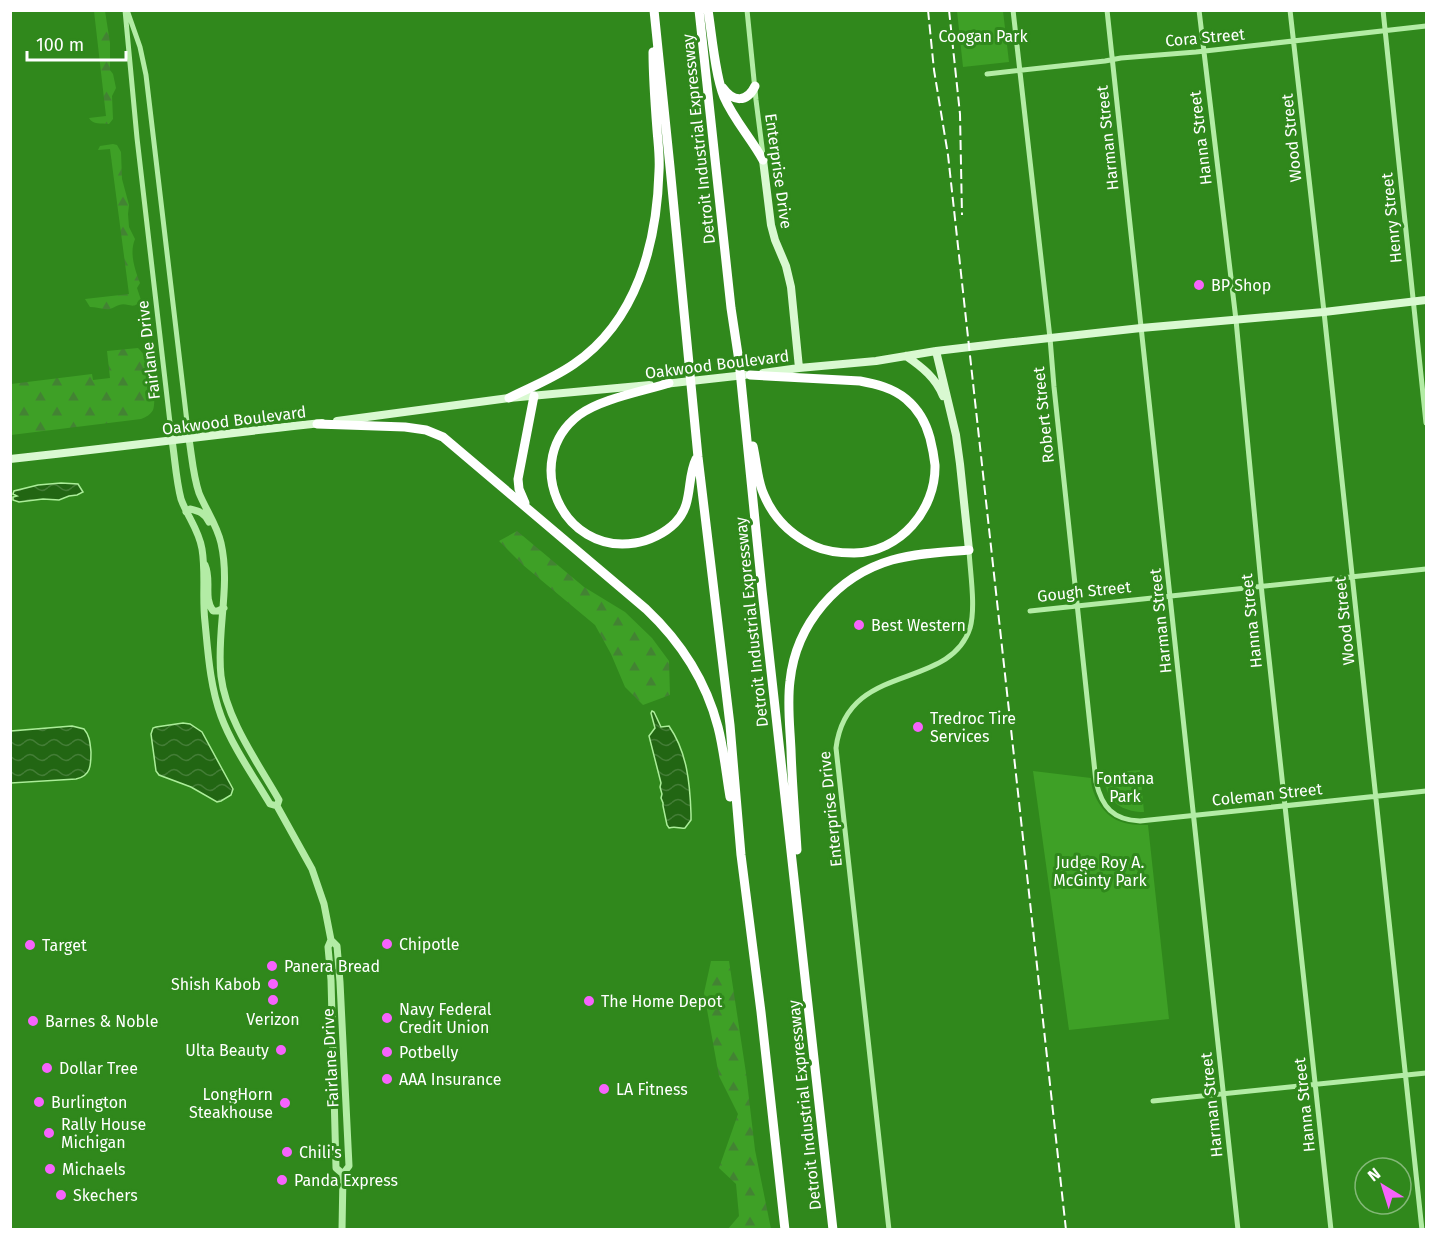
<svg xmlns="http://www.w3.org/2000/svg" width="1437" height="1240" font-family="'Fira Sans',sans-serif">
	<style>
		.green { fill: #3ea026 }
		.forest { fill: url(#forest-firs) }
		.water { fill: url(#water-waves); stroke: #abed99; stroke-width: 1.5 }
		.lines { fill: none; stroke-linecap: round; stroke-linejoin: round }
		.minor { stroke: #b3eca5; stroke-width: 5 }
		.tertiary { stroke: #b3eca5; stroke-width: 7 }
		.secondary { stroke: #d9f9d1; stroke-width: 8 }
		.motorway { stroke: #fff; stroke-width: 9 }
		.rail { stroke: #fff; stroke-width: 2; stroke-dasharray: 10 4.5; stroke-linecap: butt }
		.poi-dot { fill: #f663fc; stroke: #30881c; stroke-width: 2 }
		.labels { text-anchor: middle; stroke-width: 6; stroke-linejoin: round; paint-order: stroke }
		.park-label { font-size: 16px; fill: #fff; stroke: #30881c }
		.street-label { font-size: 16px; fill: #fff; stroke: #30881c }
		.poi-label { font-size: 16px; fill: #fff; stroke: #30881c; text-anchor: start }
	</style>
	<defs>
		<pattern id="forest-firs" width="22" height="20" patternUnits="userSpaceOnUse" patternTransform="scale(1.5)"><rect width="22" height="20" fill="#3ea026"/><path d="M5 1l3.5 6h-7zM16 11l3.5 6h-7z" fill="#438333"/></pattern>
		<pattern id="water-waves" width="16" height="10" patternUnits="userSpaceOnUse" patternTransform="scale(1.5)"><rect width="16" height="10" fill="#226613"/><path d="M0 5q4-4 8 0t8 0" fill="none" stroke="#437d36"/></pattern>
	</defs>
	<rect width="100%" height="100%" fill="#30881c"/>
	<path class="green" d="M957 11H1003L1009 62 963 67Z
		M1140 770 1144 812C1127 812 1110 805 1106 787 1105 783 1105 777 1105 773Z
		M1033 771 1091 778C1091 794 1103 815 1119 821 1128 825 1138 825 1148 825L1169 1019 1069 1030Z"/>
	<path class="forest" d="M94 11H105L110 43V70L113 74 116 88 112 96 113 119 109 124C101 123 93 125 89 118L106 116Z
		M113 144 117 145 121 152 122 179 129 205 128 214 129 227 135 239C129 253 135 270 140 283L137 288 141 300C133 311 129 302 119 305 115 306 114 308 110 309 103 310 97 307 90 307L85 299 129 294 110 149 98 150 100 146Z
		M138 348C144 354 149 362 151 370 153 378 156 403 153 410 150 415 146 417 141 419L11 435V384L92 374 93 380 110 378 107 351Z
		M517 531 584 587 625 612 652 638 669 661 670 695 643 705 625 687 611 654 595 625 523 565 499 541Z
		M711 961H729L746 1073 755 1150 771 1229H728L739 1216 736 1184 719 1168 738 1114 719 1076 704 993Z"/>
	<path class="water" d="M61 483 78 484 83 492 77 495 69 496 59 500 43 499 19 502 13 500V497L17 496 13 494 14 491 38 485Z
		M652 711 654 712 661 727 669 726C687 752 690 783 691 814V820L685 828C680 829 676 826 669 828L667 825 663 806V803L661 798 662 794 660 787 661 783 649 736 655 728 651 713Z
		M183 723 190 724 202 732 233 789 231 795 221 801 217 802 191 787 159 775 156 771 151 734 153 728 156 727Z
		M72 726 84 729C90 736 90 743 91 752 91 765 91 776 76 779L11 783V731Z"/>
	<g class="lines">
		<path class="minor" d="M125 10 137 138 172 440
			M127 10 140 47 146 75 189 439
			M747 10 756 100 763 155
			M1013 10 1050 338 1054 387 1096 782C1102 807 1113 820 1140 821L1426 791
			M1107 10 1238 1230
			M1199 10 1236 320 1262 594 1331 1230
			M1290 10 1324 312 1422 1230
			M1383 10 1426 423
			M987 74 1105 61 1121 58 1196 52 1426 26
			M1030 611 1426 569
			M1153 1101 1426 1073
			M889 1230 836 748C847 660 949 692 970 628 976 607 970 572 969 550"/>
		<path class="tertiary" d="M189 439C192 457 193 475 199 493 206 510 217 525 221 543 231 587 216 632 221 676 226 719 258 763 279 800L277 806 312 869 324 904 331 940 337 946 340 982 349 1166 343 1174 342 1230
			M172 440C175 459 176 480 181 499 187 516 199 530 202 549 206 573 202 598 205 622 208 653 210 686 221 716 232 746 254 777 270 804L277 806
			M186 512 190 509C199 511 205 513 209 522
			M205 565C212 581 203 597 213 611H218L224 608
			M331 940 328 947 331 980 336 1168 343 1174"/>
		<path class="secondary" d="M763 160 771 225 775 240 786 266 791 287 799 368
			M936 351 956 435 960 464 969 550
			M906 356C922 367 936 378 943 396
			M763 373 799 368 876 361 936 351 1004 343 1141 328 1324 312 1426 300
			M664 384 745 375
			M337 421 509 398 650 385
			M10 459C114 448 218 434 322 423"/>
		<path class="motorway" d="M654 10 670 167 698 457 730 725 741 855 761 1012 785 1230
			M699 10 731 308 739 361 762 590 833 1230
			M708 10C712 35 715 75 724 97 734 120 751 138 763 160
			M723 88C733 102 747 103 755 86
			M750 375 860 381C876 384 893 388 906 399 918 409 926 423 930 438 932 446 934 456 935 465 936 510 900 552 854 553 840 553 827 552 814 546 791 535 774 519 764 495 757 480 757 463 753 446
			M669 383C644 391 600 399 579 415 520 460 562 555 635 543 649 541 665 533 675 523 694 504 686 479 696 459
			M509 398C531 387 554 378 574 364 637 321 657 243 659 171 660 157 658 143 657 130 655 104 653 78 653 52
			M317 424 405 427 426 430 443 437 646 609C680 641 706 681 718 727 724 750 726 774 730 797
			M525 503 519 489 518 479 534 396
			M797 850C795 816 792 783 791 750 790 727 787 704 790 681 796 624 837 576 892 560 917 553 944 552 969 550"/>
		<path class="rail" d="M928 10 934 70 948 155 1066 1230
			M949 10 960 114 962 215"/>
	</g>
	<g class="poi-dot">
		<circle cx="1199" cy="285" r="6"/>
		<circle cx="859" cy="625" r="6"/>
		<circle cx="918" cy="727" r="6"/>
		<circle cx="387" cy="944" r="6"/>
		<circle cx="30" cy="945" r="6"/>
		<circle cx="272" cy="966" r="6"/>
		<circle cx="273" cy="984" r="6"/>
		<circle cx="273" cy="1000" r="6"/>
		<circle cx="589" cy="1001" r="6"/>
		<circle cx="387" cy="1018" r="6"/>
		<circle cx="33" cy="1021" r="6"/>
		<circle cx="281" cy="1050" r="6"/>
		<circle cx="387" cy="1052" r="6"/>
		<circle cx="47" cy="1068" r="6"/>
		<circle cx="387" cy="1079" r="6"/>
		<circle cx="604" cy="1089" r="6"/>
		<circle cx="39" cy="1102" r="6"/>
		<circle cx="285" cy="1103" r="6"/>
		<circle cx="49" cy="1133" r="6"/>
		<circle cx="287" cy="1152" r="6"/>
		<circle cx="50" cy="1169" r="6"/>
		<circle cx="282" cy="1180" r="6"/>
		<circle cx="61" cy="1195" r="6"/>
	</g>
	<g class="labels">
		<g class="park-label">
			<text x="983" y="42">Coogan Park</text>
			<text x="1125" y="784">Fontana<tspan x="1125" dy="18">Park</tspan></text>
			<text x="1100" y="868">Judge Roy A.<tspan x="1100" dy="18">McGinty Park</tspan></text>
		</g>
		<g class="street-label">
			<text transform="translate(1205 37) rotate(-5)" y="6">Cora Street</text>
			<text transform="translate(1107 138) rotate(-96)" y="6">Harman Street</text>
			<text transform="translate(1200 138) rotate(-97)" y="6">Hanna Street</text>
			<text transform="translate(1291 138) rotate(-96)" y="6">Wood Street</text>
			<text transform="translate(698 139) rotate(-96)" y="6">Detroit Industrial Expressway</text>
			<text transform="translate(779 171) rotate(82)" y="6">Enterprise Drive</text>
			<text transform="translate(1391 218) rotate(-96)" y="6">Henry Street</text>
			<text transform="translate(148 350) rotate(-97)" y="6">Fairlane Drive</text>
			<text transform="translate(717 364) rotate(-7)" y="6">Oakwood Boulevard</text>
			<text transform="translate(1043 415) rotate(-96)" y="6">Robert Street</text>
			<text transform="translate(234 420) rotate(-7)" y="6">Oakwood Boulevard</text>
			<text transform="translate(1084 591) rotate(-6)" y="6">Gough Street</text>
			<text transform="translate(1160 621) rotate(-96)" y="6">Harman Street</text>
			<text transform="translate(1251 621) rotate(-96)" y="6">Hanna Street</text>
			<text transform="translate(1344 621) rotate(-96)" y="6">Wood Street</text>
			<text transform="translate(751 622) rotate(-96)" y="6">Detroit Industrial Expressway</text>
			<text transform="translate(1267 794) rotate(-6)" y="6">Coleman Street</text>
			<text transform="translate(830 809) rotate(-96)" y="6">Enterprise Drive</text>
			<text transform="translate(330 1058) rotate(-93)" y="6">Fairlane Drive</text>
			<text transform="translate(804 1105) rotate(-96)" y="6">Detroit Industrial Expressway</text>
			<text transform="translate(1211 1105) rotate(-96)" y="6">Harman Street</text>
			<text transform="translate(1304 1105) rotate(-96)" y="6">Hanna Street</text>
		</g>
		<g class="poi-label">
			<text x="1211" y="291">BP Shop</text>
			<text x="871" y="631">Best Western</text>
			<text x="930" y="724">Tredroc Tire<tspan x="930" dy="18">Services</tspan></text>
			<text x="399" y="950">Chipotle</text>
			<text x="42" y="951">Target</text>
			<text x="284" y="972">Panera Bread</text>
			<text x="261" y="990" text-anchor="end">Shish Kabob</text>
			<text x="601" y="1007">The Home Depot</text>
			<text x="399" y="1015">Navy Federal<tspan x="399" dy="18">Credit Union</tspan></text>
			<text x="273" y="1025" text-anchor="middle">Verizon</text>
			<text x="45" y="1027">Barnes &amp; Noble</text>
			<text x="269" y="1056" text-anchor="end">Ulta Beauty</text>
			<text x="399" y="1058">Potbelly</text>
			<text x="59" y="1074">Dollar Tree</text>
			<text x="399" y="1085">AAA Insurance</text>
			<text x="616" y="1095">LA Fitness</text>
			<text x="273" y="1100" text-anchor="end">LongHorn<tspan x="273" dy="18">Steakhouse</tspan></text>
			<text x="51" y="1108">Burlington</text>
			<text x="61" y="1130">Rally House<tspan x="61" dy="18">Michigan</tspan></text>
			<text x="299" y="1158">Chili's</text>
			<text x="62" y="1175">Michaels</text>
			<text x="294" y="1186">Panda Express</text>
			<text x="73" y="1201">Skechers</text>
		</g>
	</g>
	<rect width="1437" height="1240" fill="none" stroke="#ffffff" stroke-width="24"/>
	<g transform="translate(1383 1186) rotate(322)"><circle r="28" fill="#30881c" stroke="#83b877" stroke-width="1.5"/>
	<path d="M0-4.5L10 22L0 15L-10 22Z" fill="#f663fc"/>
	<text y="-9" font-size="16" font-weight="bold" text-anchor="middle" fill="#ffffff">N</text>
	</g>
	<path d="M27 51v9h99v-9" fill="none" stroke="#ffffff" stroke-width="3"/>
	<text x="36" y="51" font-size="18" fill="#ffffff" stroke="#30881c" stroke-width="4.5" paint-order="stroke">100 m</text>
</svg>
